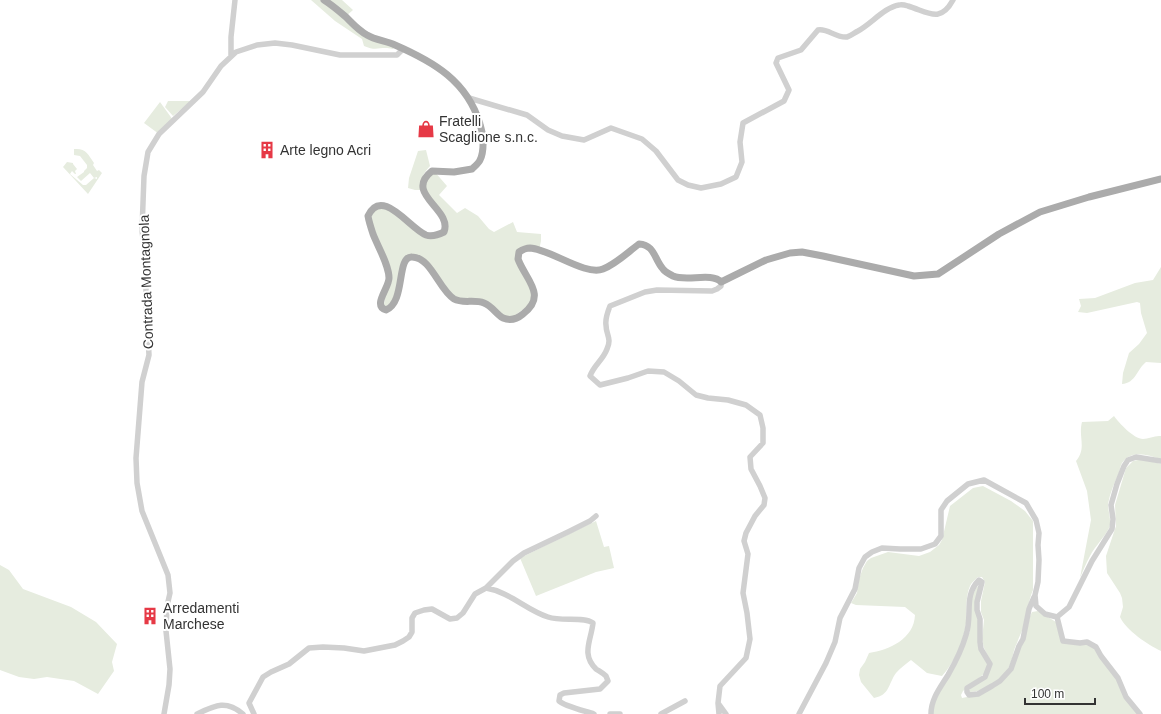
<svg xmlns="http://www.w3.org/2000/svg" width="1161" height="714" font-family="Helvetica,sans-serif">
	<style>
		.green { fill: #e6ecdf }
		.lines { fill: none; stroke-linecap: round; stroke-linejoin: round }
		.minor { stroke: #d0d0d0; stroke-width: 5.5 }
		.major { stroke: #ababab; stroke-width: 7 }
		.labels { text-anchor: middle; stroke-width: 4; stroke-linejoin: round; paint-order: stroke }
		.poi-label { font-size: 14px; fill: #333; stroke: #fff; text-anchor: start }
		.street-label { font-size: 14px; fill: #333; stroke: #fff }
	</style>
	<rect width="100%" height="100%" fill="#fff"/>
	<path class="green" d="M311 0H342L353 10 345 17 356 29 396 45 393 49C380 46 377 52 364 46L362 39 335 21Z
		M168 101H191L173 116 165 107Z
		M160 102 173 120 159 134 144 123Z
		M74 149C86 148 88 154 94 163L93 165 97 171 99 170 102 173 88 194 63 167 67 162 73 163V164L77 169 75 171 76 174H75L72 171 70 174 83 185H86L94 178 97 179V177L94 178 90 173 81 181 77 177 84 172V171L87 168V165L80 156 74 155Z
		M426 150 430 166C423 174 420 179 421 190H415L408 188 409 178 418 151Z
		M434 171 447 186 439 195 457 213 465 208 478 216 489 229 494 232 513 222 517 232 541 234V241L539 250 519 252 530 280 533 302 510 319 490 306 459 301 423 262 408 257 397 297 383 309 389 277 372 232 371 209 388 207 416 230 436 236 446 227 430 202 424 182Z
		M1161 267V363L1146 362C1137 369 1136 383 1122 384L1123 373 1129 353 1139 344 1147 333 1141 313 1140 303 1137 302 1087 313 1078 312 1081 306 1079 299 1095 298 1135 283 1153 280Z
		M1114 416C1119 423 1134 439 1143 439 1148 439 1154 436 1159 436H1161V459C1147 455 1132 449 1122 463 1120 466 1120 471 1118 475 1114 484 1110 493 1108 504 1108 512 1112 521 1109 528 1104 538 1095 546 1090 556 1086 563 1083 571 1080 578L1091 520 1087 491 1076 461C1087 448 1078 437 1082 422L1108 421Z
		M1143 459 1161 464V651C1148 645 1126 630 1120 617L1123 607 1122 598 1120 593 1107 573 1106 556 1116 526 1115 505 1126 468 1133 461Z
		M983 486 1011 501 1025 511 1033 521V590C1028 601 1028 612 1025 623 1023 630 1019 636 1017 643 1013 650 1013 659 1009 667 1004 680 984 692 970 692L969 689 982 680 992 664 984 648 982 639 984 620 981 612V601L985 582 982 577H978C975 580 971 583 970 586 965 597 967 612 966 623 964 641 954 663 942 676L927 673 911 660C906 664 900 668 896 673 888 684 890 695 874 698L861 682 859 675 860 669 865 662 869 653C889 650 914 639 915 615L905 607 856 605 851 603 857 593 859 579 863 568 867 561 871 558 888 552 919 556 930 552 939 545 942 540 950 506 973 488Z
		M596 521 604 547 609 546 614 568 596 572 536 596 520 558Z
		M0 565 9 570 23 589 71 607 96 622 117 644 112 662 114 671 98 694 74 681 47 677 34 679 19 677 0 670Z
		M977 586 979 588 978 641 988 664 985 673 963 691 961 695 962 698 972 696 1012 670 1020 647 1025 639 1030 616 1032 612 1038 611 1056 622 1061 639C1069 640 1081 641 1088 644 1105 653 1127 697 1138 714H933L935 699 959 658 970 631V600Z"/>
	<g class="lines">
		<path class="minor" d="M231 56V37L235 0
			M469 98 527 115 548 130 562 136 584 140 611 128 642 139 656 151 678 180 688 185 701 188 721 184 736 177 742 162 740 142 743 123 784 101 789 90 776 63 778 58 801 50 818 30C828 28 835 38 847 37 851 36 854 33 858 31 871 24 885 7 899 5 902 4 905 5 908 6 928 12 940 24 953 0
			M721 282V286L717 289 712 291 657 290 645 292 610 306C608 311 605 319 606 325 606 335 612 338 607 349 603 360 594 365 590 376L600 385 628 378 648 371 664 372 679 381 696 395 708 398 728 400 746 405 760 415 763 428V443L750 457 751 469 760 486 765 498 764 505 755 516 746 533 744 541 748 554 743 593 747 613 750 639 746 658 720 686 718 703 726 714
			M486 588C510 592 526 610 548 617 562 622 583 616 593 623 591 641 581 654 596 669 599 671 603 673 606 676L608 681 600 689 564 693 560 695 559 701C564 706 585 711 594 714
			M1057 617 1063 641 1080 643 1087 642 1096 647 1101 656 1118 678 1126 697 1140 714
			M718 703 719 714
			M164 714 169 685 170 669 166 631 167 606 170 593 168 575 142 511 137 483 136 458 142 382 149 355 146 302V266L142 230 144 176 148 152 159 134 203 92 221 66 236 52 257 45 275 43 292 45 340 55H397L403 49
			M197 714C216 705 226 700 243 714
			M254 714 249 703 263 677 271 672 289 664 309 648 323 647 344 648 364 651 395 645 403 641 409 637 412 632V618L415 613 424 610 432 609 450 619 457 618 463 613 475 594 486 588 513 561 524 553 568 532 590 521 596 516
			M610 714H620
			M661 714 685 701
			M799 714 826 663 835 642 840 618 855 589 859 568 865 557 872 552 882 548 900 549H921L935 544 941 536V510L947 501 968 484 984 480 1026 503 1036 520 1039 533 1038 545 1039 560 1038 582 1035 595 1036 606 1045 614 1057 617 1069 607 1092 561 1112 529 1113 519 1111 505 1117 484 1124 466 1128 460 1136 457 1161 461
			M931 714C931 699 940 688 948 675 955 663 962 649 966 635 973 615 963 596 979 580L982 582 977 602V610L980 619V642L981 649 990 664 985 677 967 688V692L969 695 978 694 992 686 1000 681 1011 669 1019 646 1023 639 1029 609 1034 597"/>
		<path class="major" d="M324 0C332 5 339 11 346 17 353 24 358 30 367 35 375 40 386 41 395 45 434 62 467 81 480 124 483 133 485 150 480 160 479 163 475 166 472 169L454 172 432 171C403 194 453 209 444 232 438 235 432 237 426 235 410 229 382 186 368 216 369 222 371 228 373 234 378 247 389 265 389 278 389 288 372 306 386 310 406 302 396 256 412 257 431 257 439 290 454 299 463 304 474 299 484 303 492 306 496 314 503 318 510 321 517 319 523 314 548 295 525 279 518 259L519 252C522 250 526 248 530 248 550 249 585 276 603 269 616 264 628 252 639 244 655 245 654 259 663 269 665 272 669 274 673 276 686 282 712 272 721 282L766 260 790 253 802 252 823 256 914 276 938 274 999 234 1040 212 1089 197 1161 179"/>
	</g>
	<defs>
		<g id="shop-bare" transform="scale(1.38)"><path d="M-5-2.5h2.3a2.7 3.5 0 0 1 5.4 0H5L5.5 6h-11ZM-1.5-2.5h3a1.5 2.3 0 0 0-3 0Z" fill="#e63946" stroke="#fff" stroke-width="2.5" paint-order="stroke"/></g>
		<g id="building-bare" transform="scale(1.38)"><path d="M-4-6H4V6H1V3H-1V6H-4ZM-2.5-4.3h1.7v1.8h-1.7ZM.8-4.3h1.7v1.8H.8ZM-2.5-1h1.7V.8h-1.7ZM.8-1h1.7V.8H.8Z" fill="#e63946" stroke="#fff" stroke-width="2.5" paint-order="stroke"/></g>
	</defs>
	<g fill-rule="evenodd">
		<use href="#shop-bare" x="426" y="129"/>
		<use href="#building-bare" x="267" y="150"/>
		<use href="#building-bare" x="150" y="616"/>
	</g>
	<g class="labels">
		<g class="poi-label">
			<text x="439" y="126">Fratelli<tspan x="439" dy="16">Scaglione s.n.c.</tspan></text>
			<text x="280" y="155">Arte legno Acri</text>
			<text x="163" y="613">Arredamenti<tspan x="163" dy="16">Marchese</tspan></text>
		</g>
		<g class="street-label">
			<text transform="translate(146 282) rotate(-92)" y="5">Contrada Montagnola</text>
		</g>
	</g>
	<path d="M1025 698v6h70v-6" fill="none" stroke="#333333" stroke-width="2"/>
	<text x="1031" y="698" font-size="12" fill="#333333" stroke="#ffffff" stroke-width="3" paint-order="stroke">100 m</text>
</svg>
